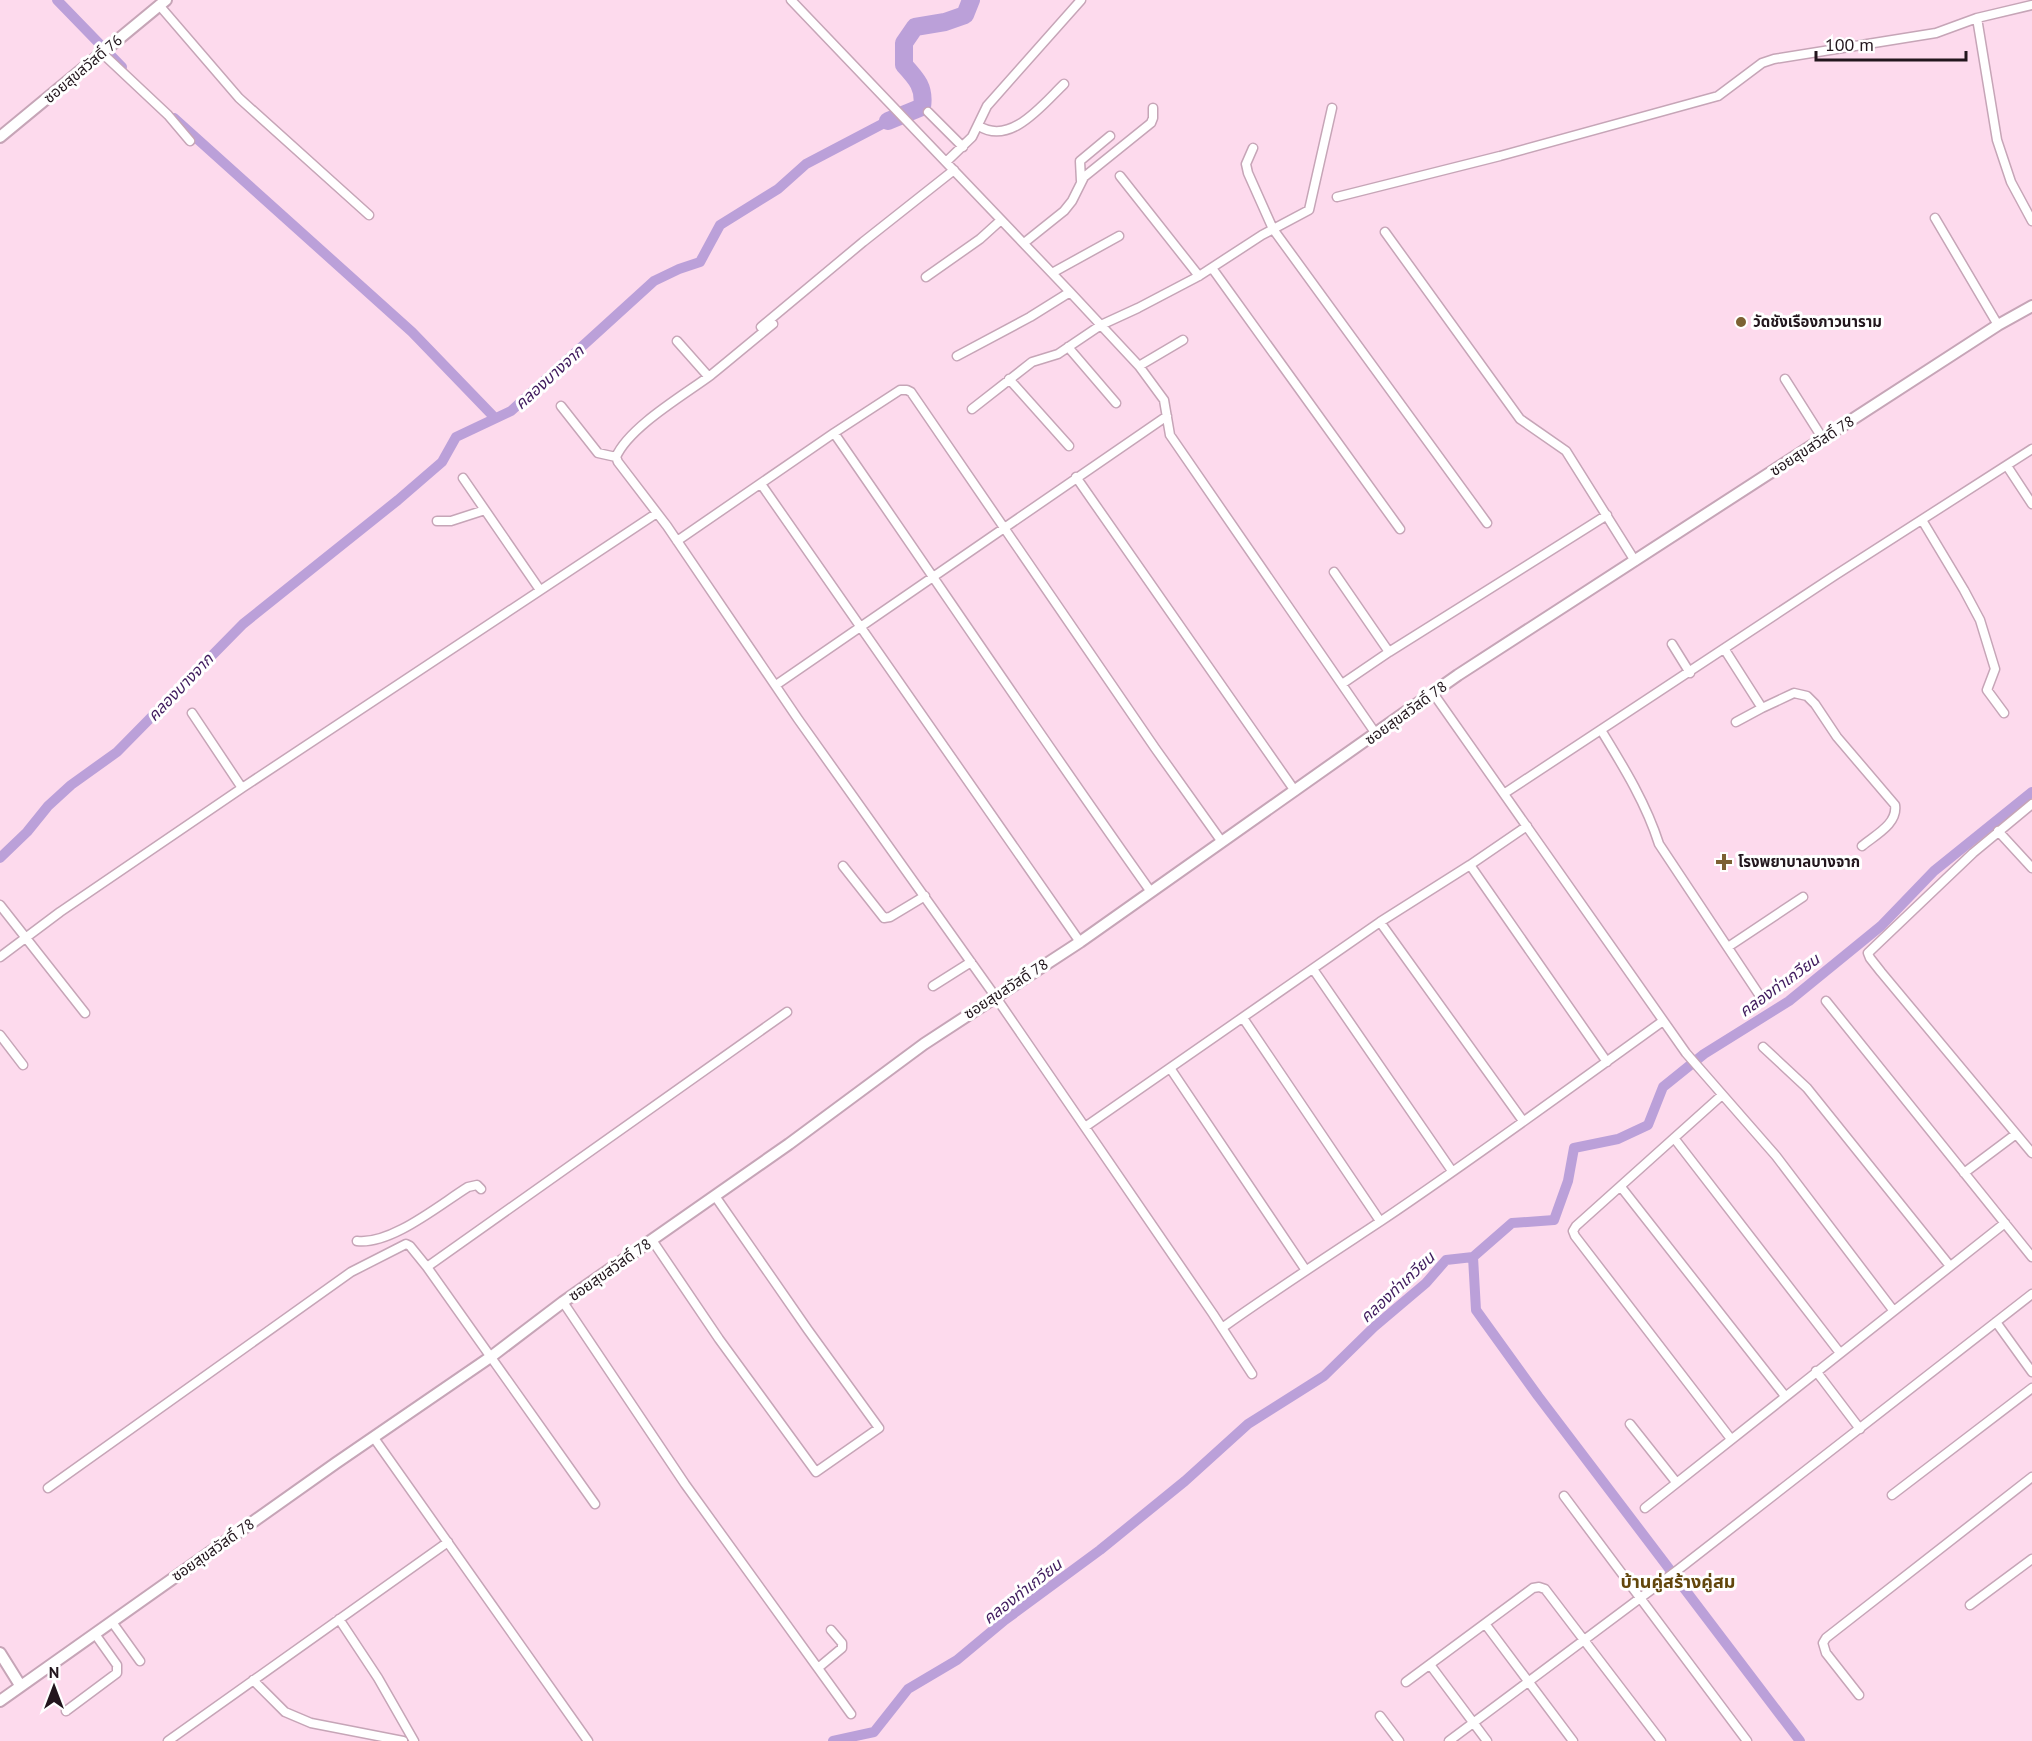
<svg xmlns="http://www.w3.org/2000/svg" width="2032" height="1741" font-family="'PT Sans','Noto Sans Thai',sans-serif">
	<style>
		.lines { fill: none; stroke-linecap: round; stroke-linejoin: round }
		.canal { stroke: #bba0d9; stroke-width: 10 }
		.river { stroke: #bba0d9; stroke-width: 18 }
		.minor-casing { stroke: #c6a5b7; stroke-width: 11 }
		.tertiary-casing { stroke: #c6a5b7; stroke-width: 14 }
		.minor { stroke: #fff; stroke-width: 8 }
		.tertiary { stroke: #fff; stroke-width: 10 }
		.poi-dot { fill: #7c6133; stroke: #fff; stroke-width: 2 }
		.labels { text-anchor: middle; stroke-width: 6; stroke-linejoin: round; paint-order: stroke }
		.street-label { font-size: 15px; fill: #22161d; stroke: #fff }
		.poi-label { font-size: 15px; font-weight: bold; fill: #22161d; stroke: #fff; text-anchor: start }
		.water-label { font-size: 16px; font-style: italic; fill: #3f1a5d; stroke: #fff }
		.quarter-label { font-size: 18px; font-weight: bold; fill: #62460c; stroke: #fff }
	</style>
	<rect width="100%" height="100%" fill="#fddaed"/>
	<g class="lines">
		<path class="canal" d="M57 0 122 67
			M174 118 412 332 495 418
			M0 858 27 832 48 806 71 785 117 752 243 624 398 500 442 462 456 437 511 411 654 281 679 269 700 262 720 225 778 189 806 164 888 121
			M1473 1257 1476 1310 1538 1396 1800 1741
			M833 1741 874 1732 908 1689 957 1660 1005 1620 1100 1550 1185 1481 1248 1424 1324 1376 1374 1327 1426 1283 1446 1260 1473 1257 1512 1223 1554 1220 1568 1181 1574 1148 1618 1139 1648 1125 1663 1087 1704 1054 1789 1001 1881 926 1934 871 2032 792"/>
		<path class="river" d="M888 121 922 107C925 88 917 79 904 65V43L915 27 945 22 965 15 971 0"/>
		<g class="minor-casing">
			<path id="minor" d="M791 0 1070 292 1139 366 1164 400 1170 435 1376 734
				M159 5 239 98 369 215
				M2032 5 1977 18 1997 140 2011 182 2032 221
				M102 53 168 115 190 141
				M928 112 963 147
				M979 126C1011 146 1043 104 1064 84
				M1253 148 1246 164 1248 173 1273 229 1487 523
				M946 162 972 137 987 106 1081 0
				M1120 176 1199 276
				M1081 181 1080 161 1110 136
				M1337 197 1500 156 1718 96 1762 63 1774 59 1936 33 1977 18
				M1935 218 1998 325
				M1385 232 1520 419 1566 451 1635 561
				M1024 243 1064 211 1072 201 1084 177 1151 123 1153 118V108
				M1212 268 1400 529
				M1052 273 1119 236
				M926 277 980 239 1001 220
				M773 324C752 341 732 358 711 375 684 395 629 427 616 457L618 462 667 526 798 719 995 996 1213 1314 1252 1374
				M761 327 863 242 954 170
				M677 341 708 376
				M1068 347 1116 403
				M957 356 1030 317 1070 292
				M1139 366 1183 340
				M1009 379 1069 446
				M1785 379 1823 439
				M561 406 598 453 616 457
				M972 409 1032 362 1058 354 1101 325 1138 308 1199 276 1262 235 1309 210 1332 108
				M834 433C940 586 1043 740 1151 892
				M2007 466 2032 504
				M1076 477 1295 791
				M463 478 540 590
				M761 484 1080 942
				M1922 520 1964 590 1980 620 1995 669 1987 690 2004 713
				M437 521H451L485 510
				M677 541 834 433 900 390H907L911 392 1155 748 1222 842
				M1334 572 1389 652
				M1672 644 1690 673
				M1725 650 1762 708 1794 693 1807 696 1815 704 1837 737 1895 805C1898 824 1875 835 1862 846
				M1342 684 1389 652 1607 515
				M776 685 1167 416
				M1433 693 1686 1053 1776 1156 1893 1310
				M1736 722 1762 708
				M1601 730C1623 766 1646 803 1659 844L1760 996
				M242 788 657 513
				M1505 793 1834 576 2032 449
				M2032 804 1973 853 1868 953 1870 958 1881 972 2032 1153
				M1998 831 2032 868
				M1470 865 1607 1062
				M843 866 884 918 890 917 925 896
				M0 905 85 1013
				M1380 922 1523 1121
				M1728 947 1803 897
				M0 957 60 912 242 788 192 713
				M1313 969 1452 1171
				M933 986 971 962
				M1826 1001 2032 1257
				M1243 1018 1380 1221
				M0 1035 23 1065
				M1763 1047 1807 1088 1950 1266
				M1170 1068 1305 1269
				M1722 1095 1576 1226 1573 1231 1575 1236 1731 1439
				M1085 1127 1380 922 1470 865 1527 826
				M1674 1138 1840 1353
				M1964 1173 2016 1134
				M1621 1187 1785 1396
				M652 1240 719 1339 816 1472 879 1428 808 1330 715 1196
				M357 1241C391 1245 439 1205 468 1187L477 1185 481 1189
				M427 1267 787 1012
				M563 1302 685 1484 851 1714
				M1996 1322 2032 1372
				M1222 1328C1274 1291 1328 1256 1381 1221 1476 1157 1570 1088 1663 1021
				M1816 1371 1860 1429
				M1630 1424 1676 1482
				M374 1438 588 1741
				M48 1488 351 1272 406 1244 410 1246 427 1267 595 1504
				M1892 1495 2032 1388
				M1564 1496 1747 1741
				M1645 1508 2005 1223
				M1970 1605 2032 1559
				M339 1619 378 1678 414 1741
				M112 1622 140 1661
				M1486 1625 1573 1741
				M1431 1666 1487 1741
				M818 1668 842 1648V1643L831 1630
				M253 1680 285 1712 311 1723 403 1741
				M1406 1682 1533 1588 1539 1587 1545 1589 1661 1741
				M1859 1695 1826 1653 1823 1643 1826 1638 2032 1477
				M66 1711 117 1673V1665L95 1634
				M1380 1716 1399 1741
				M168 1741 448 1542
				M1449 1741 1679 1569 2032 1294"/>
		</g>
		<g class="tertiary-casing">
			<path id="tertiary" d="M0 137 166 0
				M0 1653 20 1685
				M0 1701 336 1463 492 1356 563 1302 789 1144 924 1044 1080 942 1458 675 1998 325 2032 306"/>
		</g>
		<use href="#minor" class="minor"/>
		<use href="#tertiary" class="tertiary"/>
	</g>
	<g class="poi-dot">
		<circle cx="1741" cy="322" r="6"/>
		<path d="M1721 853h6v6h6v6h-6v6h-6v-6h-6v-6h6z"/>
	</g>
	<g class="labels">
		<g class="street-label">
			<text transform="translate(83 69) rotate(-40)" y="5">ซอยสุขสวัสดิ์ 76</text>
			<text transform="translate(1812 446) rotate(-33)" y="5">ซอยสุขสวัสดิ์ 78</text>
			<text transform="translate(1406 713) rotate(-36)" y="5">ซอยสุขสวัสดิ์ 78</text>
			<text transform="translate(1006 989) rotate(-33)" y="5">ซอยสุขสวัสดิ์ 78</text>
			<text transform="translate(610 1270) rotate(-35)" y="5">ซอยสุขสวัสดิ์ 78</text>
			<text transform="translate(213 1550) rotate(-35)" y="5">ซอยสุขสวัสดิ์ 78</text>
		</g>
		<g class="poi-label">
			<text x="1753" y="327">วัดชังเรืองภาวนาราม</text>
			<text x="1738" y="867">โรงพยาบาลบางจาก</text>
		</g>
		<g class="water-label">
			<text transform="translate(549 377) rotate(-42)" y="6">คลองบางจาก</text>
			<text transform="translate(180 687) rotate(-46)" y="6">คลองบางจาก</text>
			<text transform="translate(1779 985) rotate(-36)" y="6">คลองท่าเกวียน</text>
			<text transform="translate(1397 1287) rotate(-43)" y="6">คลองท่าเกวียน</text>
			<text transform="translate(1022 1591) rotate(-38)" y="6">คลองท่าเกวียน</text>
		</g>
		<g class="quarter-label">
			<text x="1678" y="1588">บ้านคู่สร้างคู่สม</text>
		</g>
	</g>
	<g transform="translate(54 1687)" stroke="#ffffff" stroke-width="4.5" paint-order="stroke">
	<path d="M0-4.5L10 22L0 15L-10 22Z" fill="#22161d"/>
	<text y="-9" font-size="16" font-weight="bold" text-anchor="middle" fill="#22161d">N</text>
	</g>
	<path d="M1816 51v9h150v-9" fill="none" stroke="#22161d" stroke-width="3"/>
	<text x="1825" y="51" font-size="18" fill="#22161d" stroke="#ffffff" stroke-width="4.5" paint-order="stroke">100 m</text>
</svg>
